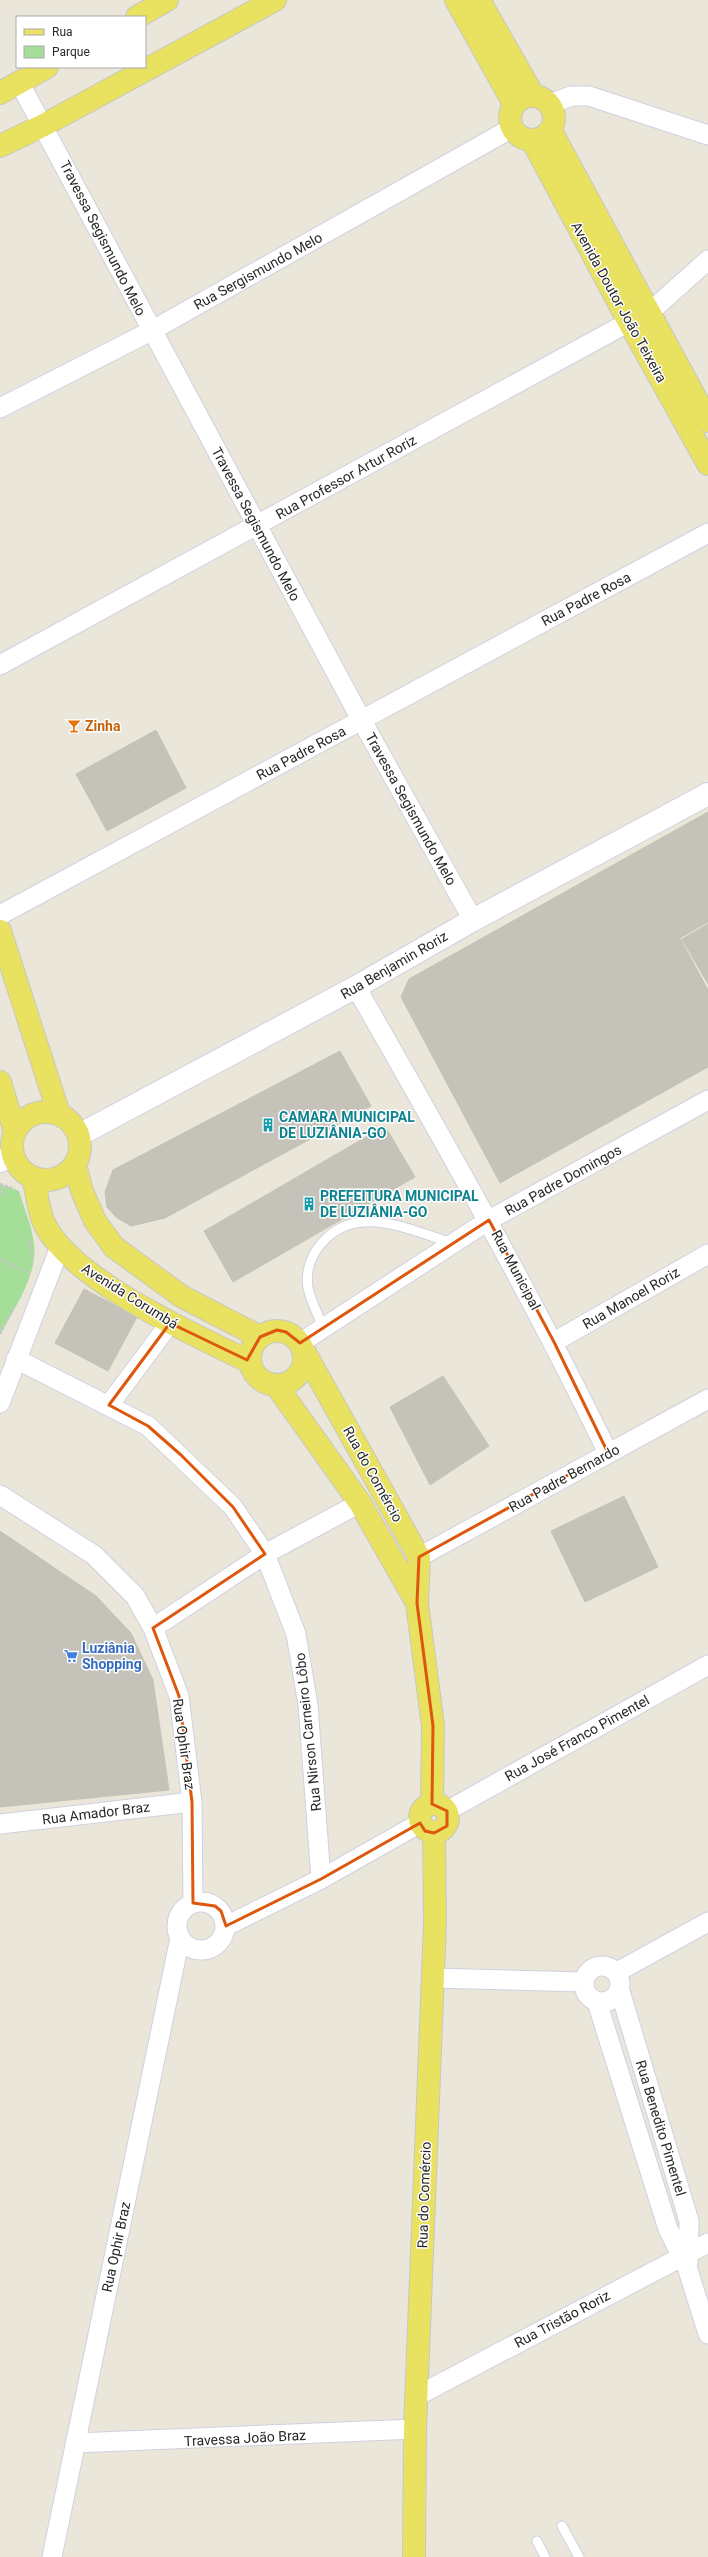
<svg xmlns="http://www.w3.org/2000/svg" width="708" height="2557" font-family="Roboto,sans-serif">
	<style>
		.green { fill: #a4de99 }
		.building { fill: #c5c2ba; stroke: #c5c2b4 }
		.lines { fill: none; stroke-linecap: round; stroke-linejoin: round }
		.lane-casing { stroke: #d0d0e0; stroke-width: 11 }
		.street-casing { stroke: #d0d0e0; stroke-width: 21 }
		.secondary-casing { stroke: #d0d0e0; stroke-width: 24 }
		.primary-casing { stroke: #c7c7c7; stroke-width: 24 }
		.path { stroke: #c7c7c7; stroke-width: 2.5; stroke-dasharray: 3 2; stroke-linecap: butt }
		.lane { stroke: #fff; stroke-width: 9 }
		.street { stroke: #fff; stroke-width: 19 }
		.secondary { stroke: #fff; stroke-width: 22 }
		.primary { stroke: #e9e160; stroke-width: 22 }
		.marked { fill: none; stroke: #de570d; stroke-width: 3; stroke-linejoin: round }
		.labels { text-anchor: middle; stroke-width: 3; stroke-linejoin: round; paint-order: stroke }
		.street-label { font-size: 14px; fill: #282828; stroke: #fff }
		.food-label { font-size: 14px; font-weight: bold; fill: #c56008; stroke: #fff; text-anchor: start }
		.culture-label { font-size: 14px; font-weight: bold; fill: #0d838f; stroke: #fff; text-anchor: start }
		.shop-label { font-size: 14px; font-weight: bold; fill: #366cbe; stroke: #fff; text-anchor: start }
	</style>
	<rect width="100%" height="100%" fill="#eae6da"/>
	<path class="green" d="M0 1184 19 1191C24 1208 32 1226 34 1244 38 1275 14 1309 0 1334Z"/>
	<path class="building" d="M156 730 186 788 107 831 76 774Z
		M708 812V922L680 938 708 990V1067L500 1183 401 997 409 979Z
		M708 829V913L679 929 644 865Z
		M627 887 668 970 621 994 580 910Z
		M708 924V984L682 939Z
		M587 931 652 1050 628 1063 563 945Z
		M494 953 571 1093 547 1106 471 966Z
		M551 954 613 1072 586 1086 524 968Z
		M455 975 531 1118 506 1131 430 988Z
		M340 1051 371 1106 165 1218 131 1226 116 1217 107 1207 105 1192 113 1170Z
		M385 1126 415 1177 233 1282 204 1231Z
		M84 1289 137 1317 108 1371 55 1343Z
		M443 1376 489 1446 430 1485 390 1407Z
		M624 1496 658 1567 585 1602 551 1531Z
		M0 1531 96 1596 131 1633 153 1680 169 1790 0 1807Z"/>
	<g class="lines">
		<g class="lane-casing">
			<path id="lane" d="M323 1328C319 1316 311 1302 308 1288 303 1255 330 1224 364 1222 393 1220 425 1235 452 1243
				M562 2526 579 2557
				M537 2541 545 2557"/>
		</g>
		<g class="street-casing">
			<path id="street" d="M19 82 362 721 473 920
				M550 104 571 96H589L708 135
				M650 312 708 260
				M0 408 151 331 512 128
				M0 665 629 322
				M0 915 708 533
				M356 987C444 1141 531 1294 608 1453
				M554 1342 708 1254
				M300 1343 489 1220 708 1100
				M16 1359 148 1426 233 1507 265 1554 296 1634 308 1705 321 1879
				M0 1403 60 1247
				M109 1405 170 1323
				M0 1495 94 1555 135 1596 153 1628 179 1696 192 1802 193 1903
				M419 1557 708 1399
				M153 1628 265 1554 360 1503
				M447 1811 708 1665
				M0 1824 192 1802
				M177 1926a24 24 0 1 1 48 0a24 24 0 1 1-48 0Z
				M226 1926 321 1879 420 1823
				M584 1984a18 18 0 1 1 36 0a18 18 0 1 1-36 0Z
				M617 1972 708 1922
				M432 1978 584 1982
				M620 1991 689 2221 688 2263
				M597 2002 668 2229 687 2267 708 2334
				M417 2396 708 2243
				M75 2443 415 2429
				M52 2557 180 1938"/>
		</g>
		<g class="secondary-casing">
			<path id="secondary" d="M79 1135 356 987 473 920 708 794
				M0 1161 13 1156"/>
		</g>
		<g class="primary-casing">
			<path id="primary" d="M456 0 514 104
				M479 0 533 95
				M137 17 167 0
				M0 93 47 67
				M510 118a22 22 0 1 1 44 0a22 22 0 1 1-44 0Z
				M551 131 708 421
				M532 140 629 322 708 464
				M0 146 44 125 275 0
				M0 931 59 1114
				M0 1082 15 1132
				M12 1146a34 34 0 1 1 68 0a34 34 0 1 1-68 0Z
				M75 1165 82 1191 95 1221 114 1247 181 1296 260 1337
				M33 1178C37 1192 38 1210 44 1223 72 1281 193 1334 250 1362
				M250 1358a27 27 0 1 1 54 0a27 27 0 1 1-54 0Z
				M304 1351 419 1557 417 1603 433 1726 432 1804
				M276 1385 360 1503 417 1603
				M420 1818a14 14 0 1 1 28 0a14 14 0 1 1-28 0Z
				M414 2557 415 2429 435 1923 434 1833"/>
		</g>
		<path class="path" d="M0 1184 15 1189
			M0 1194 5 1186
			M29 1240 33 1261
			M0 1260 30 1273
			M0 1334 13 1309"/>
		<use href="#lane" class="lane"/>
		<use href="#street" class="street"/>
		<use href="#secondary" class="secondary"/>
		<use href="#primary" class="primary"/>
	</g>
	<path class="marked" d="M489 1220 554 1342 608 1453 419 1557 417 1603 433 1726 432 1804 447 1811V1826L434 1833 425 1831 420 1823 321 1879 226 1926 221 1911 215 1906 193 1903 192 1802 179 1696 153 1628 265 1554 233 1507 181 1455 148 1426 109 1405 170 1323 247 1360 260 1337 277 1330 286 1332 300 1343Z"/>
	<defs>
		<g id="bar-bare" transform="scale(1.08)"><path d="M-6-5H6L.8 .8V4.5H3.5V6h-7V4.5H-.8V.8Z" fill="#e8710a" stroke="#fff" stroke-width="2.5" paint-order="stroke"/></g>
		<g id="building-bare" transform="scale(1.08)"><path d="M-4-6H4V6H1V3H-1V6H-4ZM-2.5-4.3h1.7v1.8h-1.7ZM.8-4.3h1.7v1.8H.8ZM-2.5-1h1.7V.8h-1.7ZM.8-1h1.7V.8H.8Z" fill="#0f9aa8" stroke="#fff" stroke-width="2.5" paint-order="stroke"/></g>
		<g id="supermarket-bare" transform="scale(1.08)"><path d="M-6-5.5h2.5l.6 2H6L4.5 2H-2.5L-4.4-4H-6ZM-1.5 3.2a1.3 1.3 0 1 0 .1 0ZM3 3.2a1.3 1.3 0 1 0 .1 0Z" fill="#3f7fe0" stroke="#fff" stroke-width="2.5" paint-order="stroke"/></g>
	</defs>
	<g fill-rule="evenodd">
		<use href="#bar-bare" x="74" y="726"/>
		<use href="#building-bare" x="268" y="1125"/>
		<use href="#building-bare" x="309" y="1204"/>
		<use href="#supermarket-bare" x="71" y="1656"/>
	</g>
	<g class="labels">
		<g class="street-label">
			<text transform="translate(103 238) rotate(63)" y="5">Travessa Segismundo Melo</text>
			<text transform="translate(258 271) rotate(-29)" y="5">Rua Sergismundo Melo</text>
			<text transform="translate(619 302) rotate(61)" y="5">Avenida Doutor João Teixeira</text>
			<text transform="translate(346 477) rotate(-29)" y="5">Rua Professor Artur Roriz</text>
			<text transform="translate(256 524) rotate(62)" y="5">Travessa Segismundo Melo</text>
			<text transform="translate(586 599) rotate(-28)" y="5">Rua Padre Rosa</text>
			<text transform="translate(301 753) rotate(-28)" y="5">Rua Padre Rosa</text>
			<text transform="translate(411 809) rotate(61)" y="5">Travessa Segismundo Melo</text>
			<text transform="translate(394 965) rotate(-30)" y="5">Rua Benjamin Roriz</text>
			<text transform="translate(563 1180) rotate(-29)" y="5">Rua Padre Domingos</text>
			<text transform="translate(516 1270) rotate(62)" y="5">Rua Municipal</text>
			<text transform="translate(130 1296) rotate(32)" y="5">Avenida Corumbá</text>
			<text transform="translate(631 1298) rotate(-30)" y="5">Rua Manoel Roriz</text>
			<text transform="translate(373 1474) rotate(61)" y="5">Rua do Comércio</text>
			<text transform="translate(564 1478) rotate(-29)" y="5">Rua Padre Bernardo</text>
			<text transform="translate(308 1732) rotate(-96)" y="5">Rua Nirson Carneiro Lôbo</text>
			<text transform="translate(577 1738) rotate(-29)" y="5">Rua José Franco Pimentel</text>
			<text transform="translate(184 1744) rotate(82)" y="5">Rua Ophir Braz</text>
			<text transform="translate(96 1813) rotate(-7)" y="5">Rua Amador Braz</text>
			<text transform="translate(661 2128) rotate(73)" y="5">Rua Benedito Pimentel</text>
			<text transform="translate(424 2195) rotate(-88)" y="5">Rua do Comércio</text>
			<text transform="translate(116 2247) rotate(-78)" y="5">Rua Ophir Braz</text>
			<text transform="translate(562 2319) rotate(-28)" y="5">Rua Tristão Roriz</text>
			<text transform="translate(245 2438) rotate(-3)" y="5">Travessa João Braz</text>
		</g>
		<g class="food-label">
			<text x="85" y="731">Zinha</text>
		</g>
		<g class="culture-label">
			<text x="279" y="1122">CAMARA MUNICIPAL<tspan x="279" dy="16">DE LUZIÂNIA-GO</tspan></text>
			<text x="320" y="1201">PREFEITURA MUNICIPAL<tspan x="320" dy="16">DE LUZIÂNIA-GO</tspan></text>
		</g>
		<g class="shop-label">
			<text x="82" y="1653">Luziânia<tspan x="82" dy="16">Shopping</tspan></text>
		</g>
	</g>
	<rect x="16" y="16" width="130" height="52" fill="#ffffff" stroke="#a9a9a9"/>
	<rect x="24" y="29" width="20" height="6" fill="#e9e160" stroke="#a9a9a9"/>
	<text x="52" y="36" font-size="12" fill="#282828">Rua</text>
	<rect x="24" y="46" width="20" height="12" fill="#a4de99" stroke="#a9a9a9"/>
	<text x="52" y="56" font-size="12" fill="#282828">Parque</text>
</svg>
